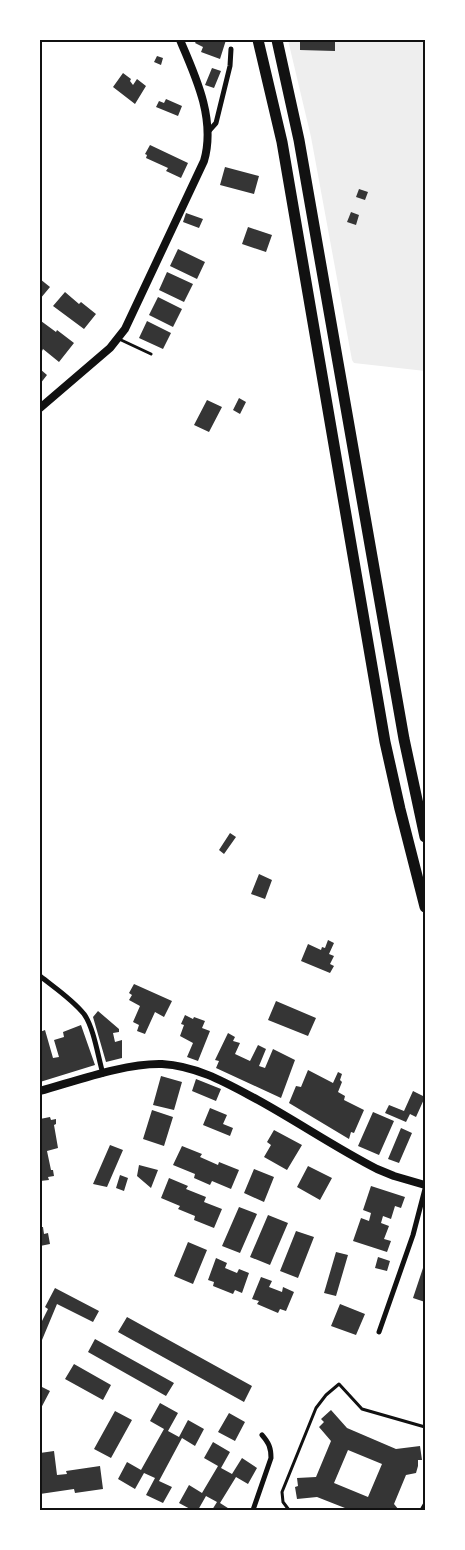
<svg xmlns="http://www.w3.org/2000/svg" width="465" height="1550" font-family="'Nunito Sans',sans-serif">
	<style>
		.green { fill: #eee }
		.building { fill: #353535; fill-rule: evenodd }
		.lines { fill: none; stroke-linecap: round; stroke-linejoin: round }
		.service { stroke: #111; stroke-width: 3 }
		.minor { stroke: #111; stroke-width: 5 }
		.tertiary { stroke: #111; stroke-width: 8 }
		.motorway { stroke: #111; stroke-width: 11 }
		.neatline { fill: none; stroke: #111; stroke-width: 2 }
	</style>
	<rect width="100%" height="100%" fill="#fff"/>
	<path class="green" d="M288 40H425V371L354 363 352 360 311 137Z"/>
	<path class="building" d="M197 40 205 42 206 40H226L220 59 201 52 203 47 195 43Z
		M300 40H335V51L300 50Z
		M157 56 163 58 161 65 154 62Z
		M212 68 221 71 214 88 205 85Z
		M123 73 131 79 130 81 133 85 137 79 146 86 135 104 113 87Z
		M166 99 182 106 178 116 156 107 159 101 164 103Z
		M150 145 188 163 181 178 166 171 168 168 146 158 147 155 145 154Z
		M225 167 259 176 254 194 220 185Z
		M359 189 368 192 365 200 356 197Z
		M351 212 359 215 356 225 347 222Z
		M186 213 203 219 199 228 183 222Z
		M248 227 272 235 266 252 242 244Z
		M178 249 205 262 197 279 170 266Z
		M167 272 193 284 184 302 159 290Z
		M40 279 50 287 40 299Z
		M65 292 79 304 81 302 96 314 84 329 53 306Z
		M158 297 182 309 173 327 149 315Z
		M41 321 56 332 57 330 74 343 59 362 43 349 42 351 40 349Z
		M147 321 171 333 163 349 139 338Z
		M40 369 47 375 40 384Z
		M239 398 246 402 240 414 233 410Z
		M207 400 222 407 209 432 194 425Z
		M230 833 236 837 224 854 219 850Z
		M259 874 272 880 265 899 251 894Z
		M328 940 334 943 329 954 334 956 330 964 334 966 330 973 301 961 308 944 321 950 322 947 325 948Z
		M134 984 172 1001 164 1017 155 1012 145 1034 137 1031 139 1025 133 1022 140 1006 129 1000 132 995 129 993Z
		M276 1001 316 1018 308 1036 268 1020Z
		M98 1011 119 1029V1032L113 1033 115 1042 122 1040V1058L106 1062 93 1017Z
		M185 1015 193 1019 194 1017 205 1021 202 1028 210 1031 198 1061 187 1057 193 1043 180 1036 184 1025 181 1024Z
		M81 1025 95 1065 40 1082V1062L42 1061 40 1055V1032L45 1030 53 1058 59 1057 54 1040 64 1037 63 1032Z
		M228 1033 235 1037 233 1041 240 1043 235 1054 250 1061 258 1045 266 1049 259 1066 265 1068 273 1049 295 1060 281 1098 216 1068 219 1061 215 1060Z
		M308 1070 333 1083 338 1072 342 1074 340 1080 342 1082 338 1092 345 1096 344 1100 364 1110 354 1133 351 1132 349 1139 289 1103 296 1086 301 1087Z
		M161 1076 182 1082 174 1110 153 1105Z
		M196 1079 221 1089 216 1101 192 1091Z
		M413 1091 425 1097 416 1117 410 1114 406 1122 385 1113 389 1105 404 1111Z
		M210 1108 227 1115 223 1124 233 1128 230 1136 203 1125Z
		M152 1110 173 1117 164 1146 143 1139Z
		M373 1112 394 1121 379 1155 358 1146Z
		M50 1117 51 1120 56 1119V1124L54 1125 58 1148 47 1151 51 1170H53L54 1176 48 1177 49 1180 40 1181V1119Z
		M401 1128 412 1133 399 1163 388 1159Z
		M274 1130 302 1145 287 1170 264 1157 271 1145 267 1142Z
		M110 1145 123 1150 107 1187 93 1184Z
		M182 1146 202 1154 200 1157 218 1165 219 1162 239 1170 231 1189 212 1181 210 1185 194 1178 195 1174 173 1165Z
		M139 1165 158 1170 151 1188 137 1176Z
		M308 1166 332 1178 320 1200 297 1187Z
		M254 1169 274 1177 264 1202 244 1193Z
		M120 1175 128 1178 124 1191 116 1188Z
		M169 1178 188 1186 186 1189 206 1197 204 1202 222 1209 214 1228 194 1220 195 1216 178 1209 180 1206 161 1198Z
		M371 1186 405 1197 401 1208 395 1206 391 1219 383 1216 381 1223 389 1226 384 1239 391 1241 387 1252 353 1241 361 1218 369 1221 371 1213 363 1210Z
		M239 1207 257 1214 240 1253 222 1246Z
		M268 1215 288 1223 270 1265 250 1257Z
		M40 1227H43L44 1234 48 1233 50 1244 40 1246Z
		M296 1231 314 1237 298 1278 280 1271Z
		M188 1242 207 1250 193 1284 174 1276Z
		M336 1252 348 1255 336 1296 324 1293Z
		M378 1257 390 1261 387 1271 375 1268Z
		M216 1258 227 1263 225 1268 237 1273 239 1269 249 1273 242 1293 235 1290 233 1294 213 1286 214 1282 208 1280Z
		M425 1262V1302L413 1298Z
		M261 1277 272 1281 269 1287 282 1292 283 1287 294 1292 286 1311 280 1309 278 1313 257 1304 259 1301 252 1299Z
		M55 1288 99 1311 93 1322 57 1304 42 1340 40 1339V1325L48 1309 45 1307Z
		M340 1304 365 1314 356 1335 331 1326Z
		M127 1317 252 1386 244 1402 118 1332Z
		M95 1339 174 1383 166 1396 88 1352Z
		M74 1364 111 1385 103 1400 65 1379Z
		M40 1386 50 1391 40 1410Z
		M160 1403 178 1413 168 1431 179 1437 188 1420 204 1429 195 1446 182 1438 159 1481 172 1487 163 1503 146 1495 155 1478 144 1473 135 1489 118 1479 127 1462 141 1470 164 1429 150 1421Z
		M331 1410 347 1428 396 1449 420 1446 422 1460H418V1466L416 1473 406 1475 394 1504 399 1510H350L317 1497 297 1499 295 1487 298 1486 297 1478 316 1477 331 1441 319 1427 324 1422 321 1419ZM348 1450 382 1464 368 1497 334 1483Z
		M115 1411 132 1420 111 1458 94 1449Z
		M229 1413 245 1422 235 1441 218 1432Z
		M213 1442 230 1452 221 1468 232 1474 242 1458 257 1468 248 1484 236 1477 220 1503 231 1510H212L217 1502 206 1496 198 1510H192L179 1503 189 1485 202 1493 218 1466 204 1458Z
		M54 1451 57 1475 67 1474 66 1471 100 1466 103 1489 75 1493 74 1489 40 1494V1453Z"/>
	<g class="lines">
		<path class="service" d="M119 339 151 354
			M289 1510 283 1502 282 1492 316 1408 326 1395 339 1384 362 1409 425 1427
			M421 1510 425 1503"/>
		<path class="minor" d="M208 132 216 123 230 66 231 49
			M40 976C55 988 72 999 84 1014 94 1028 98 1057 103 1074
			M379 1332 413 1235 425 1189
			M253 1510 271 1458C271 1448 269 1443 262 1435"/>
		<path class="tertiary" d="M40 408 110 348 125 329 204 161C216 120 196 77 180 40
			M40 1091C76 1081 125 1063 162 1064 198 1066 228 1084 258 1100 298 1122 336 1148 377 1169L394 1176 425 1185"/>
		<path class="motorway" d="M258 40 282 142 385 742 400 809 425 907
			M277 40 299 140 404 739 425 837"/>
	</g>
	<rect width="465" height="1550" fill="none" stroke="#ffffff" stroke-width="82"/>
	<rect x="41" y="41" width="383" height="1468" class="neatline"/>
</svg>
